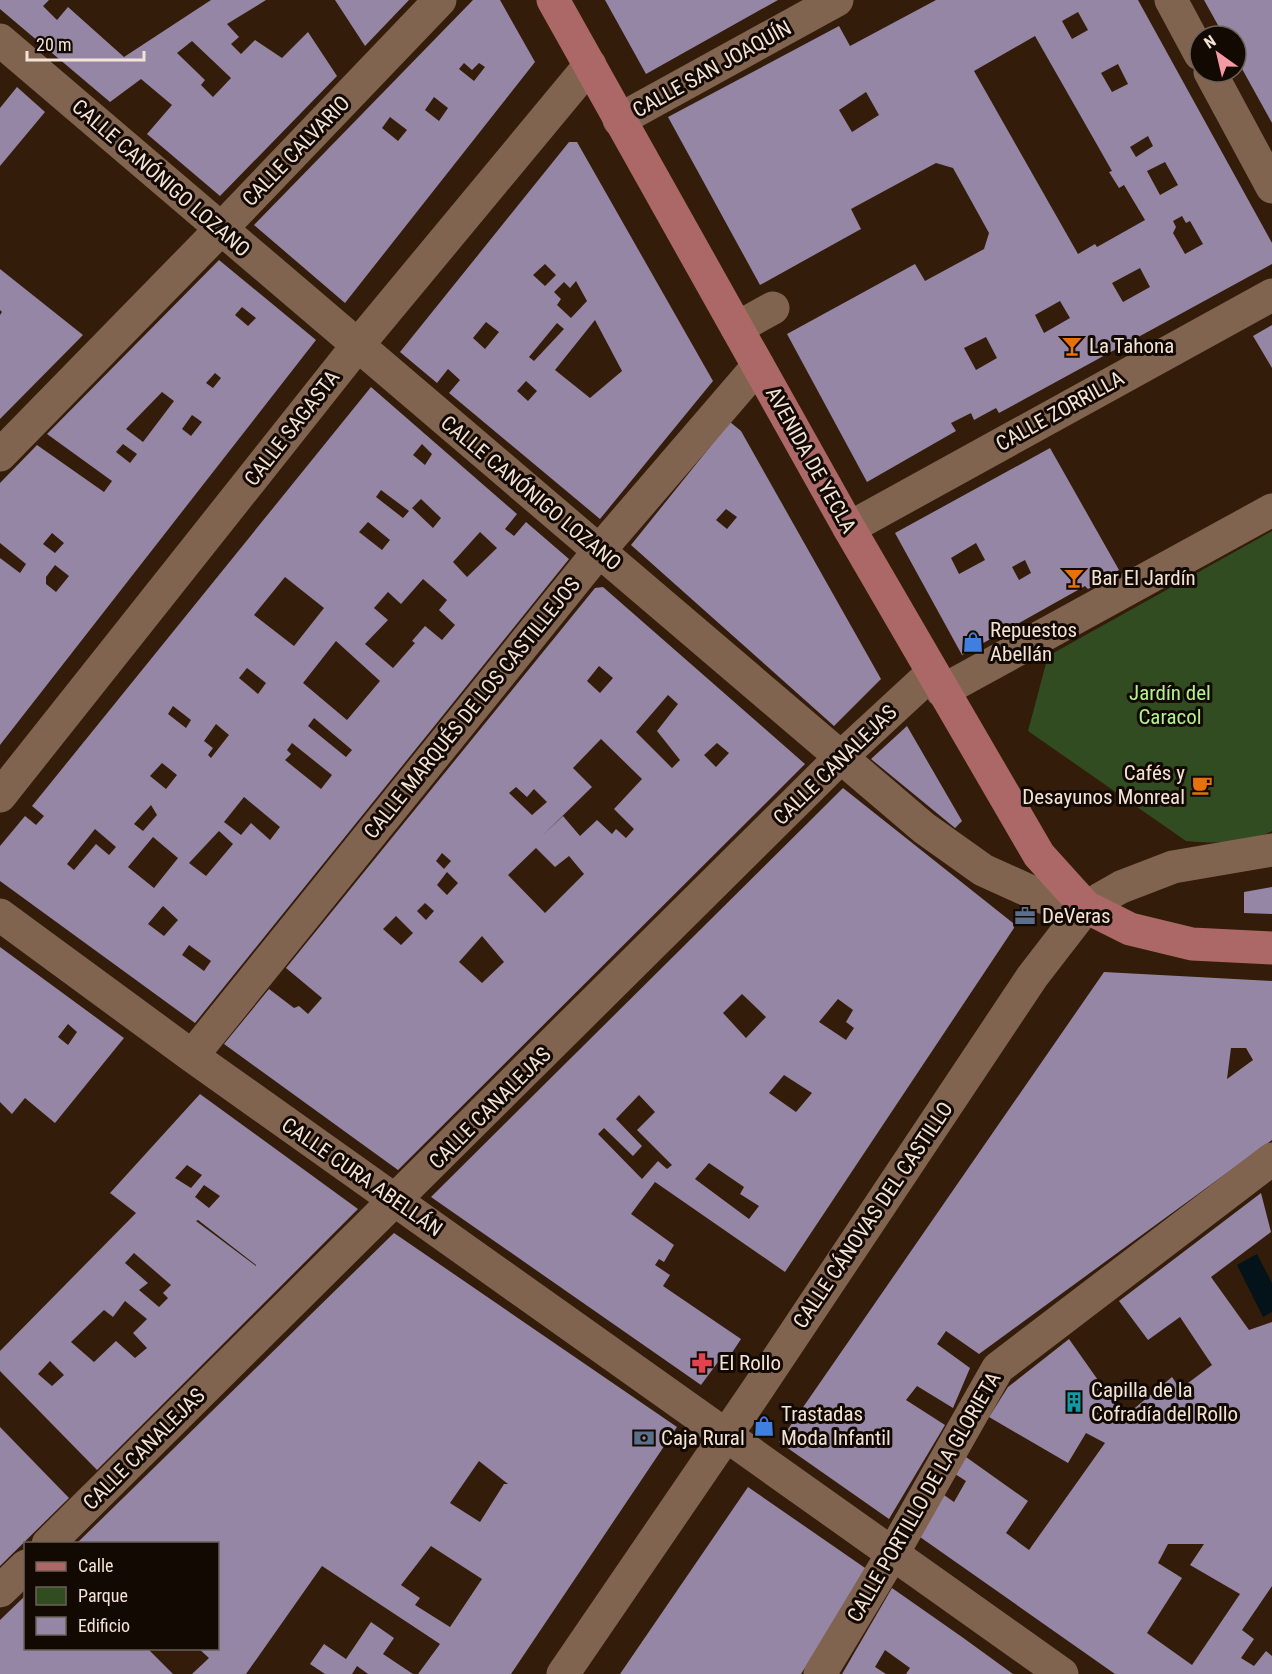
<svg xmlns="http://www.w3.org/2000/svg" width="1272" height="1674" font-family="'Roboto Condensed',sans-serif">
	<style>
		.green { fill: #314c20 }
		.water { fill: #041319 }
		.building { fill: #9486a4; fill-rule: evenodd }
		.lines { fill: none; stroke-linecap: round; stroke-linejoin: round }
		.street { stroke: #816450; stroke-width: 33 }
		.primary { stroke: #ac6867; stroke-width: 33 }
		.labels { text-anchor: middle; stroke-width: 6; stroke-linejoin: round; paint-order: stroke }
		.street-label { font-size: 21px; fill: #f3e3d7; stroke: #130903 }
		.poi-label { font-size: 21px; fill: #f3e3d7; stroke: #130903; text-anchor: start }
		.park-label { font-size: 21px; fill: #b1f489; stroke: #130903 }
	</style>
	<rect width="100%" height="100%" fill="#331c09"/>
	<path class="green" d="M1272 531V831C1249 843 1212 844 1186 841L1028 731 1048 656Z"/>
	<path class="water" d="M1257 1254 1272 1283V1312L1263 1317 1237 1265Z"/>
	<path class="building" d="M0 0H49L43 6 57 20 68 7 124 57 211 0H266L227 24 239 37 231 44 241 54 255 40 282 58 308 32 337 76 220 196 147 134 172 105 141 79 110 102 0 9ZM192 41 231 78 213 97 201 85 205 80 177 53Z
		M335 0H409L365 46Z
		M473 0H500L535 62 345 303 254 225ZM464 63 472 70 479 63 485 67 474 81 459 69ZM434 97 448 108 439 121 425 110ZM390 117 407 130 398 141 382 128Z
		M605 0H778L646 74Z
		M936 0H1138L1272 243V264L999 413 996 408 974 420 971 413 951 423 956 431 867 482 787 334 915 264 925 281 984 249 989 233 953 168 936 163 851 209 861 229 760 285 668 117 839 26 850 46ZM1078 12 1088 30 1072 39 1062 21ZM1035 36 1112 171 1109 172 1119 188 1124 185 1145 220 1097 247 1095 244 1078 254 974 71ZM1118 64 1128 84 1112 92 1101 73ZM866 92 879 115 852 132 839 110ZM1148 136 1153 146 1136 157 1130 147ZM1165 162 1178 185 1160 195 1147 171ZM1182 216 1186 223 1190 221 1203 244 1185 254 1173 233 1176 227 1173 221ZM1140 268 1150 287 1123 302 1112 283ZM1060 301 1070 318 1044 333 1035 315ZM986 337 997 358 976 370 964 348Z
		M1204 0H1272V123L1236 58V36H1224Z
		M17 87 45 112 0 166V108Z
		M569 142H577L713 381 600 519 449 393 460 380 448 369 437 383 400 352ZM545 264 556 275 545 286 533 275ZM576 281 587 301 571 318 557 305 561 299 554 292 564 282 570 288ZM595 320 622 371 590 398 555 370ZM486 322 499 332 485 349 473 338ZM557 323 564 329 534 361 529 357ZM526 381 537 391 528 401 517 391Z
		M219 260 316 340 0 745V558L20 573 26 564 0 543V483L37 445 104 492 112 481 47 434ZM242 307 256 318 248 326 235 315ZM215 373 221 378 213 388 206 383ZM162 392 174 401 143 442 126 429ZM192 415 202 422 191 436 182 429ZM123 444 137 454 130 463 116 452ZM52 533 64 543 55 553 43 544ZM55 565 69 576 56 592 46 584V577Z
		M0 269 83 335 0 419V315L2 312 0 310Z
		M1272 325V368L1253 336Z
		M371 387 517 514 505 529 514 536 526 522 569 559 195 1023 0 881V846L25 816 36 825 44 816 32 806ZM422 444 432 454 425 465 413 455ZM381 490 409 511 403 518 376 497ZM421 499 441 518 433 528 412 508ZM368 522 390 540 382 550 359 532ZM480 532 497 548 467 577 453 562ZM285 577 324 608 294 646 254 615ZM423 579 447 600 439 610 455 625 442 640 425 626 412 641 415 643 393 668 365 644 388 620 374 608 388 592 401 604ZM336 641 380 681 347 720 303 683ZM247 668 266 683 258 694 239 678ZM173 706 191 720 186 728 168 714ZM314 718 352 750 346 757 308 726ZM216 724 229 735 211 758 208 755 213 748 204 741ZM292 743 332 775 321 789 285 760 291 754 287 750ZM162 763 177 775 166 789 150 776ZM244 797 280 827 270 840 251 823 241 835 224 822ZM151 805 157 815 143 831 134 824ZM95 829 116 847 109 855 96 844 74 870 67 864ZM219 831 233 844 206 876 189 863ZM153 837 178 858 154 888 128 867ZM163 906 178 920 164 936 148 924ZM189 945 211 961 204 971 182 955Z
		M730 422 741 431 881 679 834 726 631 545ZM726 509 737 517 727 529 716 520Z
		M1050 448 1119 570 1088 589 1085 586 962 655 895 533ZM976 543 985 560 959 574 951 558ZM1025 560 1031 573 1019 580 1012 567Z
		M603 587 805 764 398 1170 224 1044 269 989 294 1008 299 1006 308 1014 322 998 286 968 595 588ZM599 666 613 678 600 693 587 681ZM668 695 678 704 657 731 680 760 672 768 636 732ZM601 739 642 779 614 809 634 829 626 838 616 829 612 834 597 820 580 836 563 816 542 836 592 787 573 768ZM717 743 729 753 716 767 704 755ZM516 787 527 797 534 789 547 802 532 815 509 793ZM536 848 555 867 569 856 584 874 545 913 508 875ZM442 853 451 861 444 869 436 861ZM447 872 458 883 447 895 437 885ZM425 903 434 911 426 920 417 911ZM396 916 413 933 401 945 383 929ZM482 936 504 962 482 983 459 962Z
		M907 726 962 821 955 828 871 759Z
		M843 788 1013 923 1014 928 785 1272 655 1182 631 1214 674 1245 664 1262 659 1259 655 1265 670 1275 663 1286 741 1339 724 1365 718 1362 701 1385 431 1197ZM742 994 766 1017 746 1038 723 1013ZM838 999 853 1010 846 1022 854 1028 846 1040 819 1022ZM784 1075 812 1093 796 1112 769 1093ZM639 1095 655 1112 637 1130 672 1165 667 1169 658 1161 642 1179 598 1134 604 1128 633 1156 642 1146 616 1119ZM709 1163 744 1187 740 1194 759 1206 749 1219 695 1179Z
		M1272 887V914L1244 913V892Z
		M0 947 124 1038 55 1123 25 1098 12 1114 0 1102ZM68 1024 77 1032 68 1045 58 1037Z
		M1104 972 1272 981V1140L979 1354 946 1331 937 1344 970 1368 953 1408 917 1386 906 1400 945 1425 889 1519 779 1442ZM1231 1048H1246L1253 1060 1227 1079Z
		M200 1094 358 1209 97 1470 0 1371V1351L136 1213 110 1193ZM187 1165 202 1175 191 1188 175 1178ZM204 1185 220 1196 209 1208 195 1197ZM198 1220 256 1265V1266L196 1221ZM134 1253 171 1285 163 1293 168 1298 159 1307 139 1290 148 1283 125 1263ZM125 1301 147 1319 133 1333 147 1348 135 1358 116 1341 94 1362 71 1342 104 1310 113 1317ZM50 1361 64 1375 52 1386 38 1374Z
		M1261 1193 1271 1232 1211 1277 1249 1330 1272 1322V1586L1242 1630 1254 1639 1241 1658 1254 1666 1266 1651 1272 1656V1674H1115L920 1537 944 1495 954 1502 966 1481 955 1474 966 1457 1028 1501 1006 1533 1029 1550 1105 1443 1086 1433 1068 1463 989 1417 1008 1387 1069 1339 1124 1417 1172 1377 1180 1389 1212 1365 1180 1317 1148 1340 1119 1301ZM1168 1544H1204L1190 1565 1240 1594 1192 1665 1147 1633 1182 1578 1158 1563Z
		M394 1233 677 1427 511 1674H418L440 1644 322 1566 246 1674H192L209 1658 198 1648H218V1544H76ZM479 1461 508 1484H504L480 1522 450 1503ZM431 1546 482 1579 450 1627 415 1605 420 1598 401 1585Z
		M0 1427 69 1498 0 1566Z
		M748 1487 868 1570 801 1674H620Z
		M892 1588 962 1637 1013 1674H906L910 1668 885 1650 875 1667 886 1674H842Z
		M26 1595V1648H147L173 1674H0V1620Z
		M371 1622 394 1638 383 1654 413 1674H368L357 1666 352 1674H325L310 1664 324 1644 346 1659Z"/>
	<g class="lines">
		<path class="street" d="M1171 0 1200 54
			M0 40 924 828 983 870 1047 899 1086 907
			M1210 72 1272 187
			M619 120 837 0
			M737 328 773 308
			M0 455 220 230 440 0
			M849 528 1272 295
			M942 691 1272 510
			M0 796 357 346 590 65
			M0 915 192 1056 1062 1674
			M192 1056 599 551 758 366
			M48 1544 840 758 932 673
			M0 1591 26 1566
			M563 1674 757 1390 1032 977 1086 907 1121 887 1173 867 1272 850
			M820 1674 893 1553 998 1368 1272 1159"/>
		<path class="primary" d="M553 0 849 528 1039 855 1086 907 1130 929 1192 944 1272 948"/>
	</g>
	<defs>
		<g id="bar-bare" transform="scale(1.62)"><path d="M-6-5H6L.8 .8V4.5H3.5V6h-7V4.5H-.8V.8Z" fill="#e8710a" stroke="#130903" stroke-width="2.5" paint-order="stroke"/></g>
		<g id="shop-bare" transform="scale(1.62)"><path d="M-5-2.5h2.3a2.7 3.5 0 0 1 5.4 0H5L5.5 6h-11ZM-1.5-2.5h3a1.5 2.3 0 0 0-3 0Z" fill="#3f7fe0" stroke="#130903" stroke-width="2.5" paint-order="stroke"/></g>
		<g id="cafe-bare" transform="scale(1.62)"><path d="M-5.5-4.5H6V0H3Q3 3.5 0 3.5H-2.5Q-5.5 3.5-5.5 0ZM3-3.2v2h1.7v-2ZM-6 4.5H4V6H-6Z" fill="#e8710a" stroke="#130903" stroke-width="2.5" paint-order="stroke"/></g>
		<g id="office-bare" transform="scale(1.62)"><path d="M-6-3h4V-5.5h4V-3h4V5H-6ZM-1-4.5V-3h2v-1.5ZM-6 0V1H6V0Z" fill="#5c6f8a" stroke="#130903" stroke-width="2.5" paint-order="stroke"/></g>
		<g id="pharmacy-bare" transform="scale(1.62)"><path d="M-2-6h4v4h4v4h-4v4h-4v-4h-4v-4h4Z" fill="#e0444e" stroke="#130903" stroke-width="2.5" paint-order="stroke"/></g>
		<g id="building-bare" transform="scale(1.62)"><path d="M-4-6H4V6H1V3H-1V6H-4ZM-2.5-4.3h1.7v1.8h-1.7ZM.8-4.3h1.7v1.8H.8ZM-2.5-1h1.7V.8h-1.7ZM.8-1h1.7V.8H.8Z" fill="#0f9aa8" stroke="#130903" stroke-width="2.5" paint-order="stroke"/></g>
		<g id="bank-bare" transform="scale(1.62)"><path d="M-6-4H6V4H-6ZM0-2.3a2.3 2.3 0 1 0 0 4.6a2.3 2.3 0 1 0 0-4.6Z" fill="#5c6f8a" stroke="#130903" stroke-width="2.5" paint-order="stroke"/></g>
	</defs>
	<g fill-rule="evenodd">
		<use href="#bar-bare" x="1072" y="346"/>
		<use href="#bar-bare" x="1074" y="578"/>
		<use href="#shop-bare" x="973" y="642"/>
		<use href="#cafe-bare" x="1202" y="785"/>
		<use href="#office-bare" x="1025" y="916"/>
		<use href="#pharmacy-bare" x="702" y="1363"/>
		<use href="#building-bare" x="1074" y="1402"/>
		<use href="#shop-bare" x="764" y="1426"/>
		<use href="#bank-bare" x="644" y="1438"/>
	</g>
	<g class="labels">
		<g class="street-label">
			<text transform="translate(712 69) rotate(-29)" y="7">CALLE SAN JOAQUÍN</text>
			<text transform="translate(296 151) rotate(-46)" y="7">CALLE CALVARIO</text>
			<text transform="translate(161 178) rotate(41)" y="7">CALLE CANÓNIGO LOZANO</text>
			<text transform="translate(1060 411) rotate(-29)" y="7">CALLE ZORRILLA</text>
			<text transform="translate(292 428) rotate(-52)" y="7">CALLE SAGASTA</text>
			<text transform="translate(811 460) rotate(61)" y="7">AVENIDA DE YECLA</text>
			<text transform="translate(531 493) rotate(40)" y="7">CALLE CANÓNIGO LOZANO</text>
			<text transform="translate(472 708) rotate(-51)" y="7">CALLE MARQUÉS DE LOS CASTILLEJOS</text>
			<text transform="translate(835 765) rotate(-44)" y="7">CALLE CANALEJAS</text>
			<text transform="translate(490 1108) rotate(-45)" y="7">CALLE CANALEJAS</text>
			<text transform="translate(362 1177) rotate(35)" y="7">CALLE CURA ABELLÁN</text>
			<text transform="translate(873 1215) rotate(-56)" y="7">CALLE CÁNOVAS DEL CASTILLO</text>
			<text transform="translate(144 1449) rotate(-45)" y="7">CALLE CANALEJAS</text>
			<text transform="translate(924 1497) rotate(-60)" y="7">CALLE PORTILLO DE LA GLORIETA</text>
		</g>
		<g class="poi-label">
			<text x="1089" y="353">La Tahona</text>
			<text x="1091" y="585">Bar El Jardín</text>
			<text x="990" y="637">Repuestos<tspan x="990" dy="24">Abellán</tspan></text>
			<text x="1185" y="780" text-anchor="end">Cafés y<tspan x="1185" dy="24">Desayunos Monreal</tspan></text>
			<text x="1042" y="923">DeVeras</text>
			<text x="719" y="1370">El Rollo</text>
			<text x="1091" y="1397">Capilla de la<tspan x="1091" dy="24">Cofradía del Rollo</tspan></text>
			<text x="781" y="1421">Trastadas<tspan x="781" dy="24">Moda Infantil</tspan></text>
			<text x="661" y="1445">Caja Rural</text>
		</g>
		<g class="park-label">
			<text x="1170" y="700">Jardín del<tspan x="1170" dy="24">Caracol</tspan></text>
		</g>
	</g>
	<rect x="24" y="1542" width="195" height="108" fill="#130903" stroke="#6d6058" stroke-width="1.5"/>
	<rect x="36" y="1562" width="30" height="9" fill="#ac6867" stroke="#6d6058" stroke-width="1.5"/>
	<text x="78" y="1572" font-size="18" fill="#f3e3d7">Calle</text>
	<rect x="36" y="1587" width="30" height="18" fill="#314c20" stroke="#6d6058" stroke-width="1.5"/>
	<text x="78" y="1602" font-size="18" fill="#f3e3d7">Parque</text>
	<rect x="36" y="1617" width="30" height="18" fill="#9486a4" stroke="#6d6058" stroke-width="1.5"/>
	<text x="78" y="1632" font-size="18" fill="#f3e3d7">Edificio</text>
	<g transform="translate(1218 54) rotate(326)"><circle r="28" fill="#130903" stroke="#6d6058" stroke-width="1.5"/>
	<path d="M0-4.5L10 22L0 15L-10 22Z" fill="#f49aa4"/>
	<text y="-9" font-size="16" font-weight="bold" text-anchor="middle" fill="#f3e3d7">N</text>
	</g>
	<path d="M27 51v9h117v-9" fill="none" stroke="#f3e3d7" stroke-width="3"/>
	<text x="36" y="51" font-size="18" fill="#f3e3d7" stroke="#130903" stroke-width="4.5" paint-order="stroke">20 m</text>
</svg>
